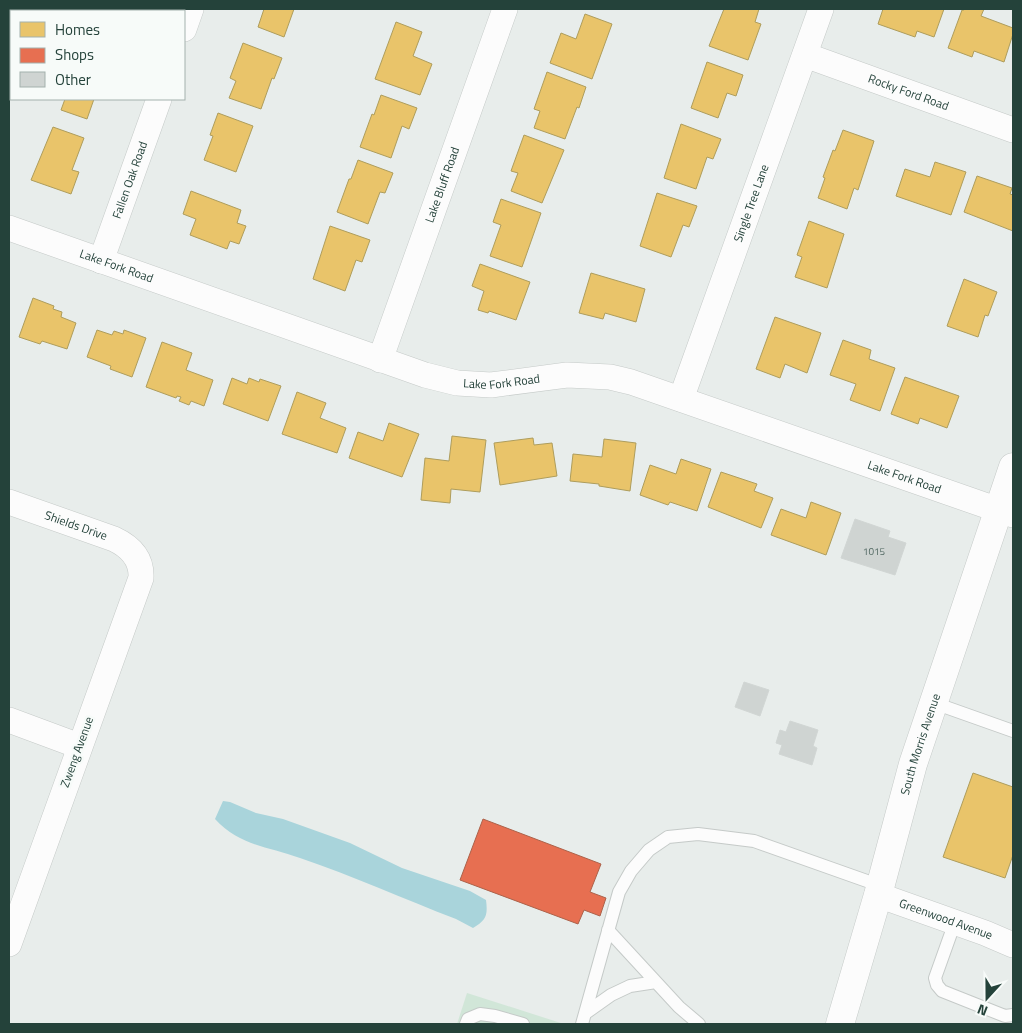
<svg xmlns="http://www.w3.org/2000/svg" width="1022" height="1033" font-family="'Titillium Web',sans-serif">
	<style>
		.green { fill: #d1e6d8 }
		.water { fill: #a9d4db }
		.homes { fill: #e9c46a; stroke: #ae9d5c }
		.shops { fill: #e76f51; stroke: #ac624a }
		.building { fill: #cfd4d2; stroke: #d1d6d4 }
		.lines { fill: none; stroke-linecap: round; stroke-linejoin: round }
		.service-casing { stroke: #c5cac8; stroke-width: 14 }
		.minor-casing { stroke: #c5cac8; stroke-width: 26 }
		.tertiary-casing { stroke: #c5cac8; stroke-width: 29 }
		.service { stroke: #fcfcfc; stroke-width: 12 }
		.minor { stroke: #fcfcfc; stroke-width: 25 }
		.tertiary { stroke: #fcfcfc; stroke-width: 28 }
		.labels { text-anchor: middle; stroke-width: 5; stroke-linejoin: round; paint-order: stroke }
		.number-label { font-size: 10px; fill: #506761 }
		.street-label { font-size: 12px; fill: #24423a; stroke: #f7fbf9 }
	</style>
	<rect width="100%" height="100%" fill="#e8edeb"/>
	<path class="green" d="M467 993 564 1024H457Z"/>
	<path class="water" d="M223 801 230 802 256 813 283 819 350 843 402 868 470 891 486 900C488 916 486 920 473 928L456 919C404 899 353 876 300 858 267 846 240 846 215 819Z"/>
	<path class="homes" d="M86 9H137V11H85Z
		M264 9H294L284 37 258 27Z
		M724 9H759L755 22 761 24 748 60 709 46Z
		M883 9H944L934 37 917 31 915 37 878 24Z
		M964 9H984L981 16 1013 28V34L1004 62 974 51 972 57 948 48 962 10H964Z
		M585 14 612 24 592 79 550 63 561 33 576 39Z
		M396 22 422 32 413 56 432 64 420 95 375 79Z
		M243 43 282 58 274 79 272 78 261 109 229 98 236 81 230 78Z
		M707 62 743 75 736 96 727 93 718 118 691 108Z
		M547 72 586 87 579 108 577 107 565 139 534 128 540 111 534 109Z
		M381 95 417 108 409 129 402 126 391 158 360 147 372 114 374 115Z
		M65 99H94L87 119 61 110Z
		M218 113 253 126 236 172 204 160 213 136 210 135Z
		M681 124 721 139 713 159 707 157 696 189 664 178Z
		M53 127 84 138 72 170 79 172 71 194 31 180Z
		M843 130 874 141 858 190 854 188 847 209 818 198 825 178 823 177 833 150 835 151Z
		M524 135 564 150 542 203 511 191 518 173 511 171Z
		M358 160 393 173 385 193 380 192 368 224 337 212 349 179H351Z
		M935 162 966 172 951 215 896 196 905 169 930 177Z
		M977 176 1012 188 1010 194 1013 195V231L964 212Z
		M191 191 241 210 237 223 246 226 239 244 230 241 227 249 190 235 196 219 183 214Z
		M657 193 697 206 689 227 683 225 671 257 640 246Z
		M501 199 541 213 522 267 490 256 501 225 493 222Z
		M809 221 844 234 827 288 795 277 802 257 797 255Z
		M330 226 370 240 362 262 356 260 345 291 313 279Z
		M480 264 530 282 516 320 489 311 488 313 478 310 484 291 472 286Z
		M591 273 645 289 636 322 605 313 603 319 579 313Z
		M964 279 997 292 988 316 985 315 978 337 947 326Z
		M33 298 54 306 53 309 62 312 61 317 76 323 67 349 42 341 40 344 19 337Z
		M775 317 821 333 807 373 785 364 780 378 756 369Z
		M97 330 112 335 114 331 123 334 124 330 146 338 132 377 110 369 111 366 87 357Z
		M843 340 871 350 869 359 895 368 880 411 850 400 856 384 830 375Z
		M162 342 192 353 186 370 213 380 204 406 191 401 189 405 179 401 181 397 177 396 176 398 146 387Z
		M905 377 959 396 947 428 920 418 918 424 891 414Z
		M232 378 247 384 249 378 259 382 260 379 281 386 268 421 223 404Z
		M297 392 326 403 320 418 346 428 337 453 282 434Z
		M389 423 419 434 402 477 349 458 358 432 383 441Z
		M452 436 486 440 480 492 451 489 450 503 421 500 425 458 449 461Z
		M533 438 534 445 552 443 557 476 500 485 494 443Z
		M604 439 636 443 630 491 599 486V484L570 481 573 454 602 457Z
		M681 459 711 469 697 511 670 502 668 505 640 495 650 465 676 474Z
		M721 472 757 484 754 491 773 498 761 528 708 507Z
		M811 502 841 513 826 555 771 535 781 509 806 518Z
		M973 773 1013 787V855L1005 878 943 857Z"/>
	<path class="shops" d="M483 819 601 864 590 892 606 898 600 916 584 910 578 924 460 880Z"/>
	<path class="building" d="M855 519 890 531 888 537 906 543 895 575 841 558Z
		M744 682 769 690 760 716 735 707Z
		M790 721 818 730 813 746 817 748 812 765 779 754 782 745 776 743 780 730 786 732Z"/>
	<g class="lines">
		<g class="service-casing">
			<path id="service" d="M934 703 1013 731
				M955 922 935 978 937 985 942 991 1005 1016 1013 1015
				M608 930 679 1007 699 1024
				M587 1012 611 995 630 986 656 982
				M466 1024 468 1019 480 1014 495 1016 523 1024
				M582 1024 619 892 631 871 649 850 668 837 698 834 754 841 881 886"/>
		</g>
		<g class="minor-casing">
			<g id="minor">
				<path d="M184 29 191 9"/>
				<path id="s1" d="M805 55 1013 130"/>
				<path id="s2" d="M9 228 425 375 457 383 491 385 567 375 610 377 631 382 1013 515"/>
				<path id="s3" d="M101 261 159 99"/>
				<path id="s4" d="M380 360 505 9"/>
				<path id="s5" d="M681 399 821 9"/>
				<path id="s6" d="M9 502 114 539C131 547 142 559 141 578L9 944"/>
				<path d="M9 720 79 746"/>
				<path id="s7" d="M878 895 985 933 1013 945"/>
			</g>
		</g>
		<g class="tertiary-casing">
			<g id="tertiary">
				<path id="s8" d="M840 1024 878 895 913 764 1013 467"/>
			</g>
		</g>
		<use href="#service" class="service"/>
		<use href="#minor" class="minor"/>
		<use href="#tertiary" class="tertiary"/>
	</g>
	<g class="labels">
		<g class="number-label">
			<text x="874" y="555">1015</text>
		</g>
		<g class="street-label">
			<text dy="4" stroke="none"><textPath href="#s1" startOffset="110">Rocky Ford Road</textPath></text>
			<text dy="4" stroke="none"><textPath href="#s3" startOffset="86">Fallen Oak Road</textPath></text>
			<text dy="4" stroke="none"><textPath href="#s4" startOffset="186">Lake Bluff Road</textPath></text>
			<text dy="4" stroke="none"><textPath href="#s5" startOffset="208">Single Tree Lane</textPath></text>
			<text dy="4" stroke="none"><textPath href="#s2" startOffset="114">Lake Fork Road</textPath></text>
			<text dy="4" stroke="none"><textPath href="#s2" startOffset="519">Lake Fork Road</textPath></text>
			<text dy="4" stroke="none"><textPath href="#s2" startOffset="939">Lake Fork Road</textPath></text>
			<text dy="4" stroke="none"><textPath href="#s6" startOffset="71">Shields Drive</textPath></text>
			<text dy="4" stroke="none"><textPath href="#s8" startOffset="291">South Morris Avenue</textPath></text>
			<text transform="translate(77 752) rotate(-70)" y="4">Zweng Avenue</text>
			<text dy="4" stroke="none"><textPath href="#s7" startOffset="72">Greenwood Avenue</textPath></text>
		</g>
	</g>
	<rect width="1022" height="1033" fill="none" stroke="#24423a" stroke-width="20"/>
	<rect x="10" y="10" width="175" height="90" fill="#f7fbf9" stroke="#a3b1ad"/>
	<rect x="20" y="22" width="25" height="15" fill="#e9c46a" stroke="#a3b1ad"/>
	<text x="55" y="35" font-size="15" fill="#24423a">Homes</text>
	<rect x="20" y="48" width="25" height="15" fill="#e76f51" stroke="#a3b1ad"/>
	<text x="55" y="60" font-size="15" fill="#24423a">Shops</text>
	<rect x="20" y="72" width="25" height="15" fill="#cfd4d2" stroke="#a3b1ad"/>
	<text x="55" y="85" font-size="15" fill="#24423a">Other</text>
	<g transform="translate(987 998) rotate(201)" stroke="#f7fbf9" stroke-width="4" paint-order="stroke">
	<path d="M0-4L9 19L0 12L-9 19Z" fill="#24423a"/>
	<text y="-8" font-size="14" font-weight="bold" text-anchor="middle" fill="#24423a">N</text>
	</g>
</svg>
